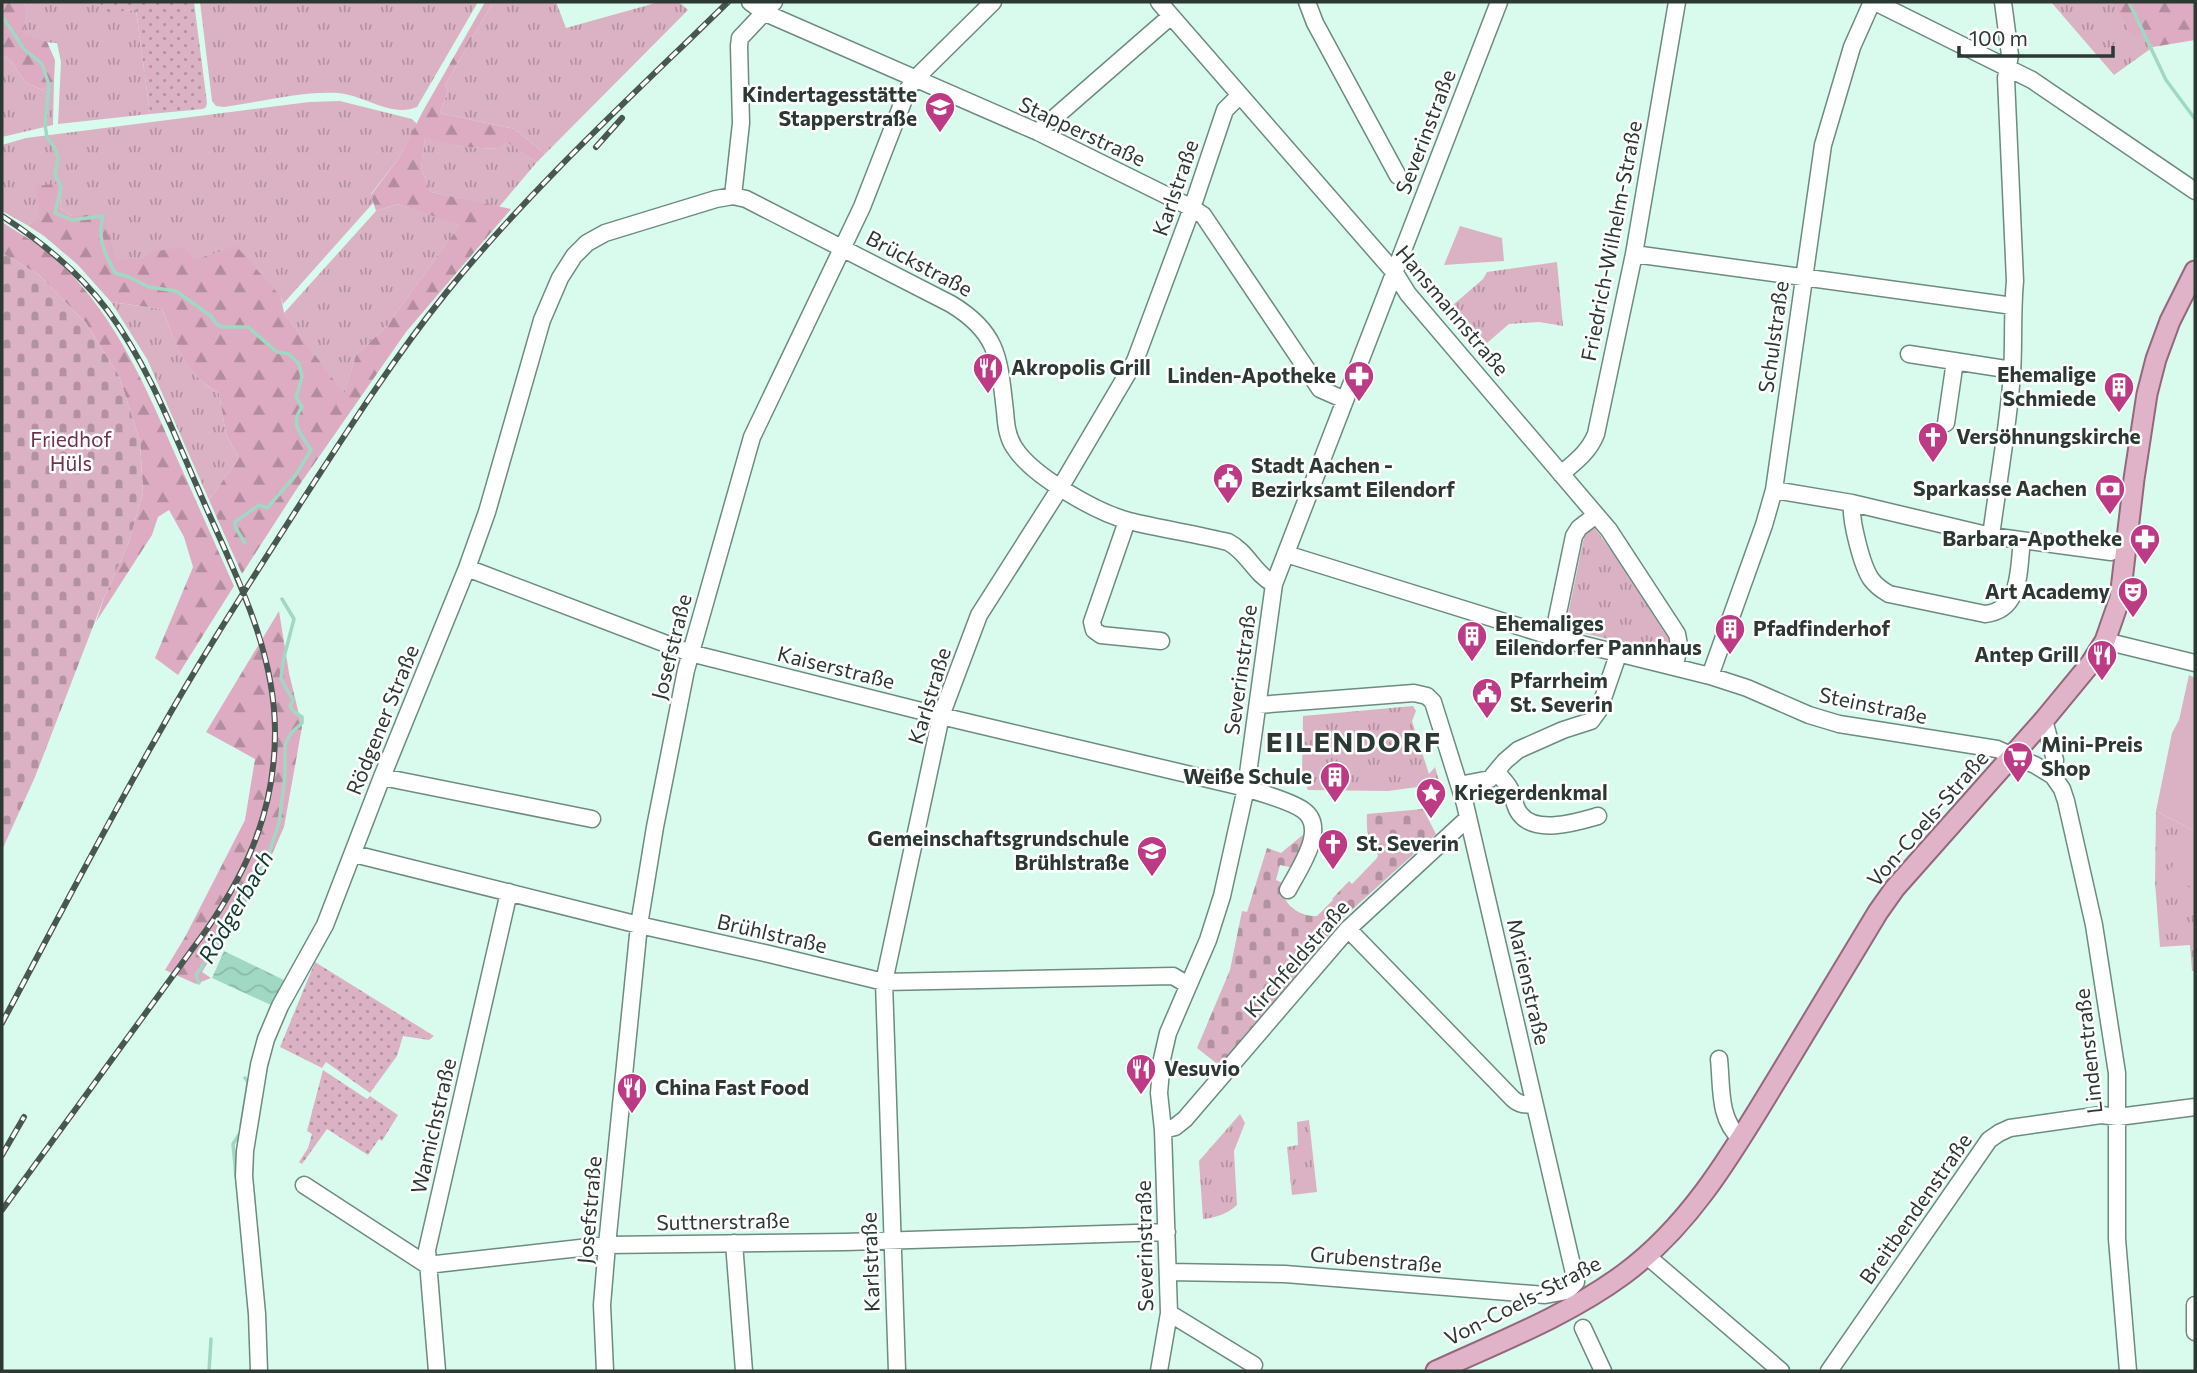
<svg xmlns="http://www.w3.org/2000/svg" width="2197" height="1373" font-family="Commissioner,sans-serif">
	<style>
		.grass { fill: url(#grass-tufts) }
		.forest { fill: url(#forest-firs) }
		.cemetery { fill: url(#cemetery-stones) }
		.garden { fill: url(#garden-dots) }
		.pitch { fill: #dbb2c4 }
		.water { fill: url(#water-waves) }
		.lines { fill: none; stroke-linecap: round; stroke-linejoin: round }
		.stream { stroke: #a1d8c3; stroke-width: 3.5 }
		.minor-casing { stroke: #6d8b7f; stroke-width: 19 }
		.major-casing { stroke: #94677c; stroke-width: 23 }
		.minor { stroke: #fff; stroke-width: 16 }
		.major { stroke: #e0b3c8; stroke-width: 19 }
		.rail-casing { stroke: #485851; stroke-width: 6 }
		.rail { stroke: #fff; stroke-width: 3.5; stroke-dasharray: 10; stroke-linecap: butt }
		.labels { text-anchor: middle; stroke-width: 5; stroke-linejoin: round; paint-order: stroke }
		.poi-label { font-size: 21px; font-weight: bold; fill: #2c3933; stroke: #fff; text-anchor: start }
		.street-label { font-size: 21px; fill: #2c3933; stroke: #fff }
		.park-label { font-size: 21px; fill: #6d3150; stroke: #fff }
		.water-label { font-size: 23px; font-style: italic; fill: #0c3c2e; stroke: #fff }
		.district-label { font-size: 28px; font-weight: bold; letter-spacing: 2px; fill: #2c3933; stroke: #fff }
	</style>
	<defs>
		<pattern id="grass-tufts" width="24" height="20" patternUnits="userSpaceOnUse" patternTransform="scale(1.75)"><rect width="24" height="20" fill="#dbb2c4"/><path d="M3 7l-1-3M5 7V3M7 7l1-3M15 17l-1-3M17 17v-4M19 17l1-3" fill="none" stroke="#b292a0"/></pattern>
		<pattern id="forest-firs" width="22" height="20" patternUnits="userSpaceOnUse" patternTransform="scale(1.75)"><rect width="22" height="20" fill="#ddacc2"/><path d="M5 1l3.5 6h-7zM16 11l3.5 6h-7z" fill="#b38d9e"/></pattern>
		<pattern id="cemetery-stones" width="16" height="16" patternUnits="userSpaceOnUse" patternTransform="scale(1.75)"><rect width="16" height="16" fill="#dbb2c4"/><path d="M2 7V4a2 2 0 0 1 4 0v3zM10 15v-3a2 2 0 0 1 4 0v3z" fill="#b292a0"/></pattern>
		<pattern id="garden-dots" width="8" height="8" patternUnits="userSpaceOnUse" patternTransform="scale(1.75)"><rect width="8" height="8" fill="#dbb2c4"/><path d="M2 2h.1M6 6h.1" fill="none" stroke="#b292a0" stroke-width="1.8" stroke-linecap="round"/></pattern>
		<pattern id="water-waves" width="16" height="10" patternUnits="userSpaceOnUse" patternTransform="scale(1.75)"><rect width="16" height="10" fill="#a1d8c3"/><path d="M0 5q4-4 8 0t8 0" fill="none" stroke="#8bbaa8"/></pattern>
	</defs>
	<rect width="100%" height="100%" fill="#d9fbed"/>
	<path class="grass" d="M23 2H101L99 12 136 10 150 114 58 124 61 62 57 43 40 42 22 34 27 8Z
		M200 2H478L417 107C391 118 364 95 338 93 301 91 261 102 224 107L216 106 212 101Z
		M493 2H556L566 28 659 2H679L688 10 545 154 515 129 440 113 448 90 445 85Z
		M2051 2H2113L2144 34 2153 47 2114 75Z
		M2 54 12 62 25 82 42 90 54 81 53 125 2 137Z
		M340 101 412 119 417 124 399 158 371 194 374 202 283 304 281 297 194 260H116L72 216 60 208 62 183 41 218 27 225 2 211V145L26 138 309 102Z
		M425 137 463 147 499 149 507 141 537 162 499 207 431 192 421 168Z
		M398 204 461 224 386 327 356 355 344 395 284 313 376 211Z
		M1557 262 1563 326 1539 322 1509 324 1487 343 1453 305 1483 279 1487 272Z
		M111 302 162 309C176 342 186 376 219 393L226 434 239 458 209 500 147 359Z
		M1593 526 1612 551 1669 639 1665 652 1565 629 1585 532Z
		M1413 706 1416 711 1412 721 1429 774 1435 767 1440 784 1388 791 1308 790 1302 774 1303 716Z
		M2156 811 2195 831V971H2192L2190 945 2160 947 2155 882Z
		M1240 1114 1245 1123 1234 1151 1237 1205C1229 1213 1215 1218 1203 1219L1199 1161Z
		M1309 1120 1317 1192 1292 1195 1287 1147 1298 1145 1297 1122Z"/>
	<path class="forest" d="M2 2H23L27 8 23 34 47 42 55 60 54 81 42 90 25 82 12 62 2 54Z
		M485 2H493L445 85 448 90 440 113 515 129 545 154 537 162 507 142 499 149 463 147 425 138 421 168 431 192 511 209 406 332 298 487 242 574 209 500 239 458 226 434 219 393C184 374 177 344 162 309L111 302 78 265 44 236 27 225 40 218 36 186 62 183 60 208 72 216 103 214 116 260 144 259 151 252 183 247 194 260 236 246 281 297 284 313 344 394 356 355 386 327 460 225 398 204 376 211 371 195 399 158 423 111Z
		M2113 2H2195V40L2153 47 2144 34 2132 35Z
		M2 222C12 229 23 235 34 242 105 293 141 375 175 454 195 498 214 542 234 586L178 675 155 658 193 567 184 537 169 510 158 517 152 535 96 622 104 598 129 542 143 493 140 441 119 376 86 323 39 275 2 253Z
		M279 611 289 673 302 727 284 827 262 877 202 972 211 978 196 984 165 970 185 937 245 820 255 759 206 732Z"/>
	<path class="cemetery" d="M2 253 39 275 86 323 119 376 140 441 143 493 129 542 104 598 35 777 2 850Z
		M1423 809 1436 834 1345 916 1220 1066 1197 1048 1230 970 1242 911 1247 912 1267 848 1281 853 1305 833 1308 837 1294 868 1280 865 1276 880 1285 884C1285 886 1284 893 1284 895 1287 909 1305 917 1317 916L1333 900 1332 899 1349 881 1352 884 1377 858 1378 855C1368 841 1366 831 1367 814Z"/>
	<path class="garden" d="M101 2H194L207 103 206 107 203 109 150 114 136 10 98 13Z
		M315 962 434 1036 429 1040 403 1036 397 1056 370 1093 326 1062 322 1068 280 1047Z
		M323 1070 367 1099 370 1096 398 1115 382 1141 379 1139 368 1155 327 1129 302 1164 299 1162 308 1148 312 1134 307 1131Z"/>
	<path class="pitch" d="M1460 226 1502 238 1504 261 1444 265Z
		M2189 675 2195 678V831L2156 811 2172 733 2179 720Z
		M2186 838 2195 843V889L2168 875Z"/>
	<path class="water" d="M224 951 288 982 273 1006 212 978Z"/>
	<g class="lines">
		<path class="stream" d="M2129 2 2166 80 2195 119
			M2 16 24 49 42 64 49 85 45 125 47 137 55 148 58 159 55 175 61 187 55 213 72 220 102 216C103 222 100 227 101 233 101 247 109 261 115 273L129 277 149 287 176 291 212 317 216 324 222 327H248L277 352 289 354 299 364 302 377 296 397 302 407C289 425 301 433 311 450L295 476 267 508 259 505 235 522V527L245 543
			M199 983 196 975 236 916 268 856 279 823 285 776V745L291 733 302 723V717L293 711 290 706 293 700 281 679 283 661 294 619 282 599
			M241 1126 248 1082 245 1078
			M236 1176 233 1144 240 1133
			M209 1371 211 1339"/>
		<g class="minor-casing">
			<path id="minor" d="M750 2 763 12 1038 132 1192 208 1203 215 1320 389 1345 400
				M1159 2 1395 273 1408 294 1609 530 1677 634 1679 645 1675 666
				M1307 2 1315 23 1398 176
				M1875 2 2032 80 2195 191
				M1038 132 1171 16
				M733 196 741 123 739 46 740 38 774 2
				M1634 254 2013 306
				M1909 354 2012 370
				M1946 423 1955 361
				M1561 474C1575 462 1589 452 1596 434L1634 254 1677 2
				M1774 490 1852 503 1991 536 2111 552
				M1852 503C1850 520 1862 566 1871 579 1876 586 1882 590 1889 594L1985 614C2022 610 2018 570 2022 541
				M1127 521 1092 622 1094 630 1101 635 1161 641
				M1991 536C1998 482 2008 428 2012 374 2014 343 2012 312 2015 281L2006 78 2010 55 2003 2
				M1286 554 1553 637 1710 676 1747 688 1809 715 1839 724 1997 749 2035 765 2053 776 2062 789 2066 801 2094 925 2117 1073V1239L2128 1371
				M467 568 690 653 941 716 1246 788C1262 794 1289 800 1303 810 1329 828 1298 870 1288 890
				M1553 637 1574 536 1579 528 1596 515
				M2105 641 2195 663
				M1710 676 1764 525 1774 490 1823 145 1852 47 1872 2
				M2044 720 2055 760 2053 776
				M1496 772C1501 777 1507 783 1510 789 1514 797 1514 807 1520 814 1536 835 1577 822 1598 816
				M382 777 592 819
				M1459 785 1490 779 1505 761 1518 750 1563 730 1591 721 1599 710 1619 652
				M354 854 639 925 769 954 884 982 1173 976 1188 985
				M1348 929 1513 1099C1520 1105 1525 1105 1534 1104
				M1719 1059C1722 1088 1718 1119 1741 1139
				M1163 1130 1175 1127 1185 1119 1348 929 1468 818
				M304 1185 427 1265 607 1245 845 1242 1167 1232
				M734 1243 744 1371
				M1647 1256 1781 1371
				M1168 1272 1285 1274 1545 1295 1567 1291 1576 1282 1465 804 1433 702 1427 696 1414 693 1258 705
				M2195 1305V1332
				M1169 1313 1254 1365
				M1583 1328 1603 1371
				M259 1371 257 1314 244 1176 245 1151 259 1065 266 1039 280 1006 325 925 382 777 467 568 487 512 542 320 560 278 574 256 587 243 605 233 716 199 733 196 746 199 951 304C999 333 999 359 1005 411 1006 424 1007 436 1014 447 1032 476 1096 512 1129 521 1162 529 1195 534 1228 542 1248 552 1254 574 1274 584
				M437 1371 427 1250 509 892
				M605 1371 602 1305 607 1245 639 925 655 827 686 670 752 437 862 207 908 89 915 79 993 2
				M897 1371 884 982 941 716 979 615 1060 488 1135 361 1192 208 1225 110 1239 96
				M1159 1371 1169 1313 1163 1130 1159 1093 1162 1059 1168 1033 1208 940 1222 896 1246 788 1274 584 1499 2
				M1829 1371 1989 1140 1999 1133 2010 1128 2101 1115 2118 1117 2195 1107"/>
		</g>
		<g class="major-casing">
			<path id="major" d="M1436 1371C1499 1342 1567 1316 1624 1274 1693 1223 1735 1148 1779 1076 1812 1021 1845 967 1878 912L1895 888 2044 720 2091 663 2105 641 2120 598 2134 479 2147 394 2156 359 2170 321 2195 271"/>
		</g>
		<use href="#minor" class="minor"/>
		<use href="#major" class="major"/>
		<g class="rail-casing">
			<path id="rail" d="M596 147 622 118
				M2 216C42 242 79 272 108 311 148 365 172 429 199 491 232 568 275 646 275 732 275 808 249 868 207 929L2 1210
				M2 1023C54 926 104 829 159 733 203 654 253 578 302 501 348 430 393 359 446 293 531 188 632 96 728 2
				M2 1155 24 1117"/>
		</g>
		<use href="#rail" class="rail"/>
	</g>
	<defs>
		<g id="school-pin" transform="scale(1.575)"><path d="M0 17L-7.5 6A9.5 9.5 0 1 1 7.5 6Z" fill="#bd3b84" stroke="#fff"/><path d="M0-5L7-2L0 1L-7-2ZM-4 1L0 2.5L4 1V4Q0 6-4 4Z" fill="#fff"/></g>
		<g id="restaurant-pin" transform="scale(1.575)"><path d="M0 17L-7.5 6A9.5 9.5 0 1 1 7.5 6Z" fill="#bd3b84" stroke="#fff"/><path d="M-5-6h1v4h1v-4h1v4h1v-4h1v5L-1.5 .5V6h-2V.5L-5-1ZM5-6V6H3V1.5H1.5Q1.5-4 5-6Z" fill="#fff"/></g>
		<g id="pharmacy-pin" transform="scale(1.575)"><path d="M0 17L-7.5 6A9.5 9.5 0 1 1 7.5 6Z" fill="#bd3b84" stroke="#fff"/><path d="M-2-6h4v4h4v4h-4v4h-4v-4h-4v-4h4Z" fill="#fff"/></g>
		<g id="building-pin" transform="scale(1.575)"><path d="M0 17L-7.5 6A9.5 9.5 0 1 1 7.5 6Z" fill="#bd3b84" stroke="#fff"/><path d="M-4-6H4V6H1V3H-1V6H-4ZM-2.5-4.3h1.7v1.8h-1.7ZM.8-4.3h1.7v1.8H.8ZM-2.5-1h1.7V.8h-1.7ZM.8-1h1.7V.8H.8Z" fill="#fff"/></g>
		<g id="church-pin" transform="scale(1.575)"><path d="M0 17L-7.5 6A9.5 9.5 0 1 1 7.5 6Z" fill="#bd3b84" stroke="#fff"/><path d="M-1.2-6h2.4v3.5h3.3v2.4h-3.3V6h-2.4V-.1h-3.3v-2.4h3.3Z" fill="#fff"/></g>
		<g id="civic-pin" transform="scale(1.575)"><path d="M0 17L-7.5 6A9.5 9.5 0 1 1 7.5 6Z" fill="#bd3b84" stroke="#fff"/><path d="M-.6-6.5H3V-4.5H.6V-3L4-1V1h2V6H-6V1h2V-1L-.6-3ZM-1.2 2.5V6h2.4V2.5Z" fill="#fff"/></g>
		<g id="bank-pin" transform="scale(1.575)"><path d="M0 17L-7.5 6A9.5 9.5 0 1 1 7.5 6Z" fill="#bd3b84" stroke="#fff"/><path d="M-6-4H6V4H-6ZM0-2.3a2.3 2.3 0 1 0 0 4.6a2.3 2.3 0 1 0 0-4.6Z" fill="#fff"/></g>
		<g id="theatre-pin" transform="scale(1.575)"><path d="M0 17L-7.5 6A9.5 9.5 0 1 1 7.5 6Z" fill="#bd3b84" stroke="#fff"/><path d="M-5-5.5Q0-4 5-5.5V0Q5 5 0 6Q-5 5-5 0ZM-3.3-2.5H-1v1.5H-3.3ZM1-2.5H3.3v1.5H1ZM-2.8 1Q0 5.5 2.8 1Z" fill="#fff"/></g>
		<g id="supermarket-pin" transform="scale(1.575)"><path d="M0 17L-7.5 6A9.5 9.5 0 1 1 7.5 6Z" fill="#bd3b84" stroke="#fff"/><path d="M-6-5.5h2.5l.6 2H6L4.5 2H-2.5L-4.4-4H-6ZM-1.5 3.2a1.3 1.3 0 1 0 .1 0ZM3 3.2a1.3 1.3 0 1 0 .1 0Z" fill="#fff"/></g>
		<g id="sight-pin" transform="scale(1.575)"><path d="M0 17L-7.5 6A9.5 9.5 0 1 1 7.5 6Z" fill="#bd3b84" stroke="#fff"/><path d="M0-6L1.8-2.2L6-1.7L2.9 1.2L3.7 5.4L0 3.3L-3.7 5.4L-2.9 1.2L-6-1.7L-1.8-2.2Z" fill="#fff"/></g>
	</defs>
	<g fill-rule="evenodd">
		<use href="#school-pin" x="940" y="107"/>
		<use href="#restaurant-pin" x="988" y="368"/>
		<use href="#pharmacy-pin" x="1359" y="376"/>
		<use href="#building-pin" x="2119" y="387"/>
		<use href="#church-pin" x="1933" y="437"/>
		<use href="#civic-pin" x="1228" y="478"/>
		<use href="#bank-pin" x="2110" y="489"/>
		<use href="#pharmacy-pin" x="2145" y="539"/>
		<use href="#theatre-pin" x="2133" y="592"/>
		<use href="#building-pin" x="1730" y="629"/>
		<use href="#building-pin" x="1472" y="636"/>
		<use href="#restaurant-pin" x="2102" y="655"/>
		<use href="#civic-pin" x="1487" y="693"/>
		<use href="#supermarket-pin" x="2018" y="757"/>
		<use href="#building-pin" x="1335" y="777"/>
		<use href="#sight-pin" x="1431" y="793"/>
		<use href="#church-pin" x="1333" y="844"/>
		<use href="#school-pin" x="1152" y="851"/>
		<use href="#restaurant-pin" x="1141" y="1069"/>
		<use href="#restaurant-pin" x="632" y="1088"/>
	</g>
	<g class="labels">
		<g class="poi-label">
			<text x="917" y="102" text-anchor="end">Kindertagesstätte<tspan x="917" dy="24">Stapperstraße</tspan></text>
			<text x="1011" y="375">Akropolis Grill</text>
			<text x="2096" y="382" text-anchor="end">Ehemalige<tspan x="2096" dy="24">Schmiede</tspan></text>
			<text x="1336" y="383" text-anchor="end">Linden-Apotheke</text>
			<text x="1956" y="444">Versöhnungskirche</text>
			<text x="1251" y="473">Stadt Aachen -<tspan x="1251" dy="24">Bezirksamt Eilendorf</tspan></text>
			<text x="2087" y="496" text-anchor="end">Sparkasse Aachen</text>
			<text x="2122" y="546" text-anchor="end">Barbara-Apotheke</text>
			<text x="2110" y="599" text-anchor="end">Art Academy</text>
			<text x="1495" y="631">Ehemaliges<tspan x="1495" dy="24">Eilendorfer Pannhaus</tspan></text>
			<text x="1753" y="636">Pfadfinderhof</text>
			<text x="2079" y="662" text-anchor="end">Antep Grill</text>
			<text x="1510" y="688">Pfarrheim<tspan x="1510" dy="24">St. Severin</tspan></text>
			<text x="2041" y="752">Mini-Preis<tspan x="2041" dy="24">Shop</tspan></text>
			<text x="1312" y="784" text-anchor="end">Weiße Schule</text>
			<text x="1454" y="800">Kriegerdenkmal</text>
			<text x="1129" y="846" text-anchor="end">Gemeinschaftsgrundschule<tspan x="1129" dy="24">Brühlstraße</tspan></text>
			<text x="1356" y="851">St. Severin</text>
			<text x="1164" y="1076">Vesuvio</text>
			<text x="655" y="1095">China Fast Food</text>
		</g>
		<g class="street-label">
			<text transform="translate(1082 132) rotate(25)" y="7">Stapperstraße</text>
			<text transform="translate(1426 132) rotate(-69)" y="7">Severinstraße</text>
			<text transform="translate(1176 188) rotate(-71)" y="7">Karlstraße</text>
			<text transform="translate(1612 241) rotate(-79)" y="7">Friedrich-Wilhelm-Straße</text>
			<text transform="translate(919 264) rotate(28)" y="7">Brückstraße</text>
			<text transform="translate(1452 311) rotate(50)" y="7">Hansmannstraße</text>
			<text transform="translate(1774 337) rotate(-82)" y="7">Schulstraße</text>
			<text transform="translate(672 647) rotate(-76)" y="7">Josefstraße</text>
			<text transform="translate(836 668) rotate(14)" y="7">Kaiserstraße</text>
			<text transform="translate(1241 670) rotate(-82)" y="7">Severinstraße</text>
			<text transform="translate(930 696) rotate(-73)" y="7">Karlstraße</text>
			<text transform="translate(1873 706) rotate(12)" y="7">Steinstraße</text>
			<text transform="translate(383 720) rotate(-68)" y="7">Rödgener Straße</text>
			<text transform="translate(1928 819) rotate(-49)" y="7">Von-Coels-Straße</text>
			<text transform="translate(772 934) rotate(13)" y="7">Brühlstraße</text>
			<text transform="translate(1297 959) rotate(-49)" y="7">Kirchfeldstraße</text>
			<text transform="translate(1528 982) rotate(77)" y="7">Marienstraße</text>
			<text transform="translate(2089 1051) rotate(-96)" y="7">Lindenstraße</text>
			<text transform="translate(434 1126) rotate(-77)" y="7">Wamichstraße</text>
			<text transform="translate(1916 1209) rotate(-55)" y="7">Breitbendenstraße</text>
			<text transform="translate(590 1210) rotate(-85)" y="7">Josefstraße</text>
			<text transform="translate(723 1222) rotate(-1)" y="7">Suttnerstraße</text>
			<text transform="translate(1145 1246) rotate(-91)" y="7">Severinstraße</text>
			<text transform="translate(1376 1260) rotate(5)" y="7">Grubenstraße</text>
			<text transform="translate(871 1262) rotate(-92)" y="7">Karlstraße</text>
			<text transform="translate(1523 1301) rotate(-27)" y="7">Von-Coels-Straße</text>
		</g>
		<g class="park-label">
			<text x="71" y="447">Friedhof<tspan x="71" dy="24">Hüls</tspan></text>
		</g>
		<g class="water-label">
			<text transform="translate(236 907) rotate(-60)" y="8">Rödgerbach</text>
		</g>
		<g class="district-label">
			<text x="1354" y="752">EILENDORF</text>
		</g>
	</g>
	<rect width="2197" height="1373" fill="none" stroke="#2c3933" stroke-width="7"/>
	<path d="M1959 46v10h154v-10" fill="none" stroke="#2c3933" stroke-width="3.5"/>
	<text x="1969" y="46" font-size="21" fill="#2c3933" stroke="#ffffff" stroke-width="5" paint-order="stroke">100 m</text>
</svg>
